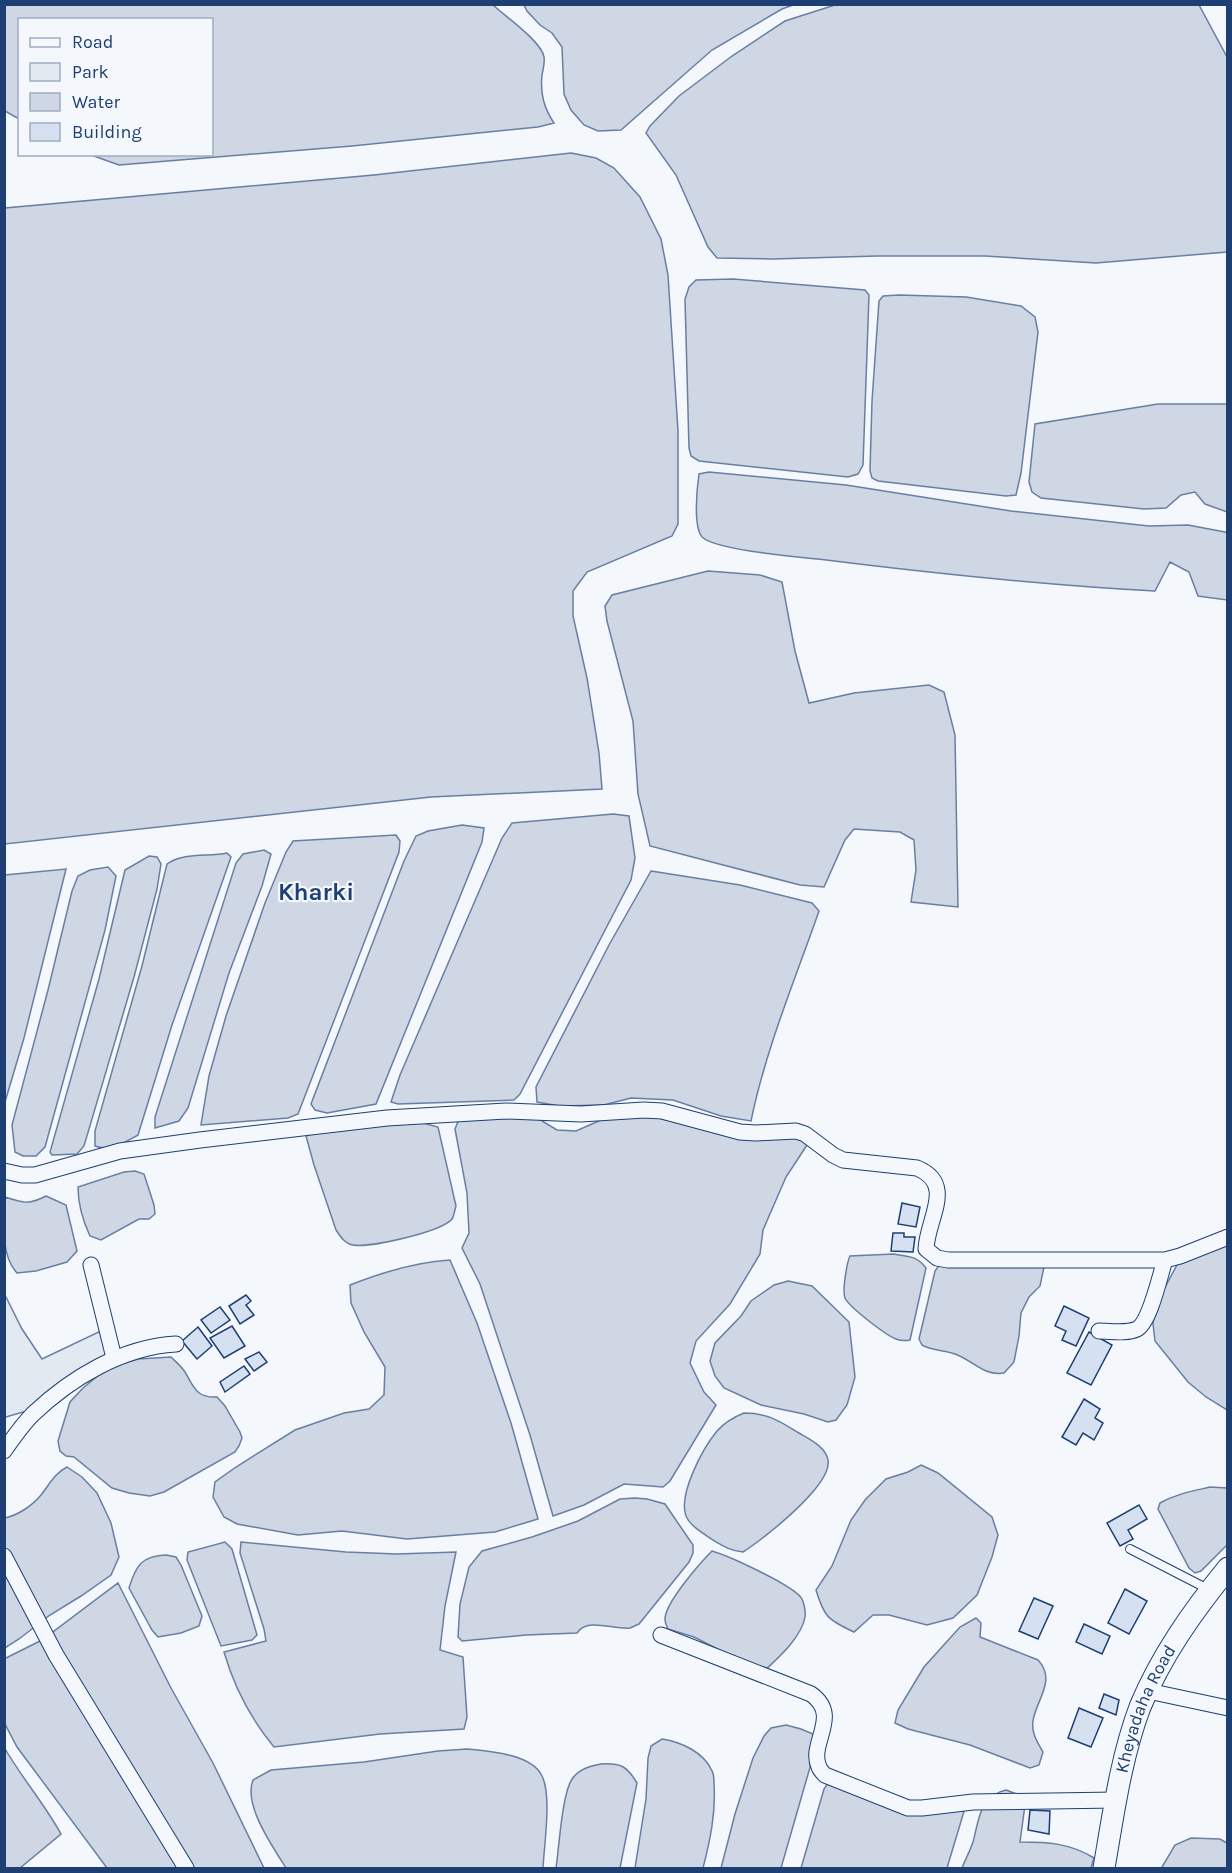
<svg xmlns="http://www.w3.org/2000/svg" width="1232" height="1873" font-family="Karla,sans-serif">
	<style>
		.green { fill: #e3e9f0; stroke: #687fa3; stroke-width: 1.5 }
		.water { fill: #cfd7e4; stroke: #687fa3; stroke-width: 1.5 }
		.building { fill: #d5e0f0; stroke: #1d3f73; stroke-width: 1.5 }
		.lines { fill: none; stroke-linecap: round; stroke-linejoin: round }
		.service-casing { stroke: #1d3f73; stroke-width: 10 }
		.minor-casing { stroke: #1d3f73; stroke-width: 17 }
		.secondary-casing { stroke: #1d3f73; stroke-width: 23 }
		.service { stroke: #f4f7fb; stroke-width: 8 }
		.minor { stroke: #f4f7fb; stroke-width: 15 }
		.secondary { stroke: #f4f7fb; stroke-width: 21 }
		.labels { text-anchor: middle; stroke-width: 4.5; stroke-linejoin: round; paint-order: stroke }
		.street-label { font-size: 18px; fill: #1d3f73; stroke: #f4f7fb }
		.district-label { font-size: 24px; font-weight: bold; fill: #1d3f73; stroke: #f4f7fb }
	</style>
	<rect width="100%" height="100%" fill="#f4f7fb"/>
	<path class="green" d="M4 1293 22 1329 42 1359 107 1328 114 1358 37 1408 6 1417 4 1415Z"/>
	<path class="water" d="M838 4 1199 5 1227 57V252L1096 263 985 256H877L772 259 717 258 708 247 676 175 646 133 650 126 679 96 732 56 785 21Z
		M4 5H493C505 16 542 42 544 57 545 62 543 70 542 75 540 94 544 108 554 123L538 127 352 146 119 165 91 155 212 154V20H20L19 119 5 111Z
		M524 5H793L782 9 712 50 621 130 598 131 584 125 571 110 564 94 562 47 552 33 540 25 527 11Z
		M571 153 596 158 614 168 640 197 661 239 668 275 678 431V524L672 536 587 572 573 591V616L587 678 599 753 602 789 431 797 5 844V208L374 175Z
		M733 279 865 290 869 295 863 465 858 474 848 477 699 461 691 456 689 448 685 299 689 287 696 280Z
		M899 295 966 297 1021 306 1035 317 1038 332 1021 473 1016 495 1006 496 878 481 872 478 870 471 872 401 879 301 883 296Z
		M1158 404H1227V512L1205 504 1195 492 1181 495 1166 508 1144 509 1041 498 1032 492 1029 482 1035 424Z
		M709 472 846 485 1011 511 1149 526 1188 525 1225 532 1228 533 1227 600 1198 596 1189 572 1170 562 1155 591C1042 585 930 573 818 559 797 557 715 550 702 537 693 526 697 488 699 474Z
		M708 571 760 575 782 582 795 651 809 703 854 693 929 685 944 692 955 735 958 907 911 902 916 870 914 840 900 832 854 829 845 840 824 887 800 885 650 846 638 794 633 721 607 621 605 606 612 595Z
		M613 814 629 816 635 858 631 880 520 1094 514 1100 398 1104 391 1102 400 1075 502 838 512 823Z
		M462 825 484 828 482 842 376 1104 327 1113 315 1110 311 1104 404 861 416 836 428 831Z
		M396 835 400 841 399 852 298 1114 288 1118 201 1125 209 1076 226 1016 265 903 286 852 293 841Z
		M264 850 271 854 262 886 229 973 188 1108 179 1121 155 1128V1117L236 863 243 854Z
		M227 853 231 857 172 1025 138 1135C125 1142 110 1152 95 1146V1131L142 966 167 864C184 852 208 857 227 853Z
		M149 856 157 857 161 864 157 889 134 977 84 1146 77 1154 52 1155 50 1152 99 979 125 870Z
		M108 867 116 876 105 930 45 1147 36 1156H23L15 1152 12 1125 48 990 72 891 78 876 90 870Z
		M66 869 24 1038 5 1102V875Z
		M651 871 740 885 812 903 819 911C795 980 766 1048 751 1121L721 1116 673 1100 631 1098 604 1105 559 1106 537 1102 536 1087 609 945Z
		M646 1115 687 1125 798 1136 807 1145 786 1177 763 1230 760 1254 730 1304 696 1341 690 1363 704 1392 716 1405 670 1481 663 1487 624 1484 584 1505 553 1516 530 1435 480 1284 462 1248 469 1233 467 1193 455 1129 459 1119 534 1116 557 1130 576 1131 601 1120Z
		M412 1120 438 1127 456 1206C455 1209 454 1216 452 1219 441 1232 370 1248 353 1245 345 1244 340 1236 336 1230L314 1165 306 1136 319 1131Z
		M135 1171 144 1174 154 1205 155 1214 149 1219H139L101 1240 90 1236C83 1221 78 1204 78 1187L124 1172Z
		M46 1196 66 1205 77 1251 67 1262 36 1271 17 1273C0 1255 4 1221 5 1197 23 1203 29 1205 46 1196Z
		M1227 1242V1410L1206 1397 1188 1382 1155 1341 1153 1324 1155 1306 1178 1263Z
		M894 1254C909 1257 916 1255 926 1268L910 1340C905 1341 901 1341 896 1339 887 1336 849 1307 845 1298 842 1291 847 1262 850 1256Z
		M450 1260 477 1323 511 1423 538 1519 495 1532 407 1539 342 1531 298 1535 237 1524 224 1517 213 1497 215 1482 236 1467 295 1430 344 1413 369 1409 384 1395 385 1367 364 1332 351 1303 350 1285C383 1272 415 1262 450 1260Z
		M940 1264 1044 1267 1040 1286 1029 1297 1021 1313 1019 1336 1014 1362 1004 1373C983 1376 974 1361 955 1354 944 1350 933 1351 922 1345L919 1339 935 1271Z
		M788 1281 812 1286 849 1322 855 1377 847 1405 836 1420 828 1422 804 1414 761 1405 724 1388 715 1376 710 1361 715 1343 741 1316 751 1301 774 1285Z
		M171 1357C176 1362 181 1366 185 1372 194 1387 196 1398 217 1397L225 1406 240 1432 242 1438 239 1446 235 1452 164 1492 150 1496 129 1493 112 1488 74 1457 66 1456 60 1451 58 1441 70 1402 83 1388 100 1374 118 1365 138 1359Z
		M744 1413C768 1413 779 1421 799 1433 809 1439 826 1447 828 1460 833 1485 762 1540 743 1552 731 1551 723 1546 713 1540 704 1534 690 1526 686 1516 678 1494 703 1448 717 1431 724 1423 734 1417 744 1413Z
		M921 1465 938 1473 992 1517 998 1535 992 1557 977 1595 953 1618 927 1625 889 1615H873L854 1632C828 1620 824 1617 816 1590L832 1566 851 1520 865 1500 886 1479 908 1472Z
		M67 1467 82 1477 97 1493 111 1523 119 1557 111 1575 81 1596 50 1615 19 1639 5 1648V1518C18 1515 32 1506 41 1495 49 1485 55 1473 67 1467Z
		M1210 1487 1227 1488V1545L1201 1571 1195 1573 1189 1568 1158 1509 1160 1503C1176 1494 1193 1491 1210 1487Z
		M635 1498 647 1499 665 1504 693 1545V1553L689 1562 639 1624C636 1625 633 1627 630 1628 613 1630 588 1617 577 1633L526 1635 462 1641 458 1637 460 1604 469 1567 482 1551 532 1537 578 1521 620 1499Z
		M225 1542 232 1549 257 1635 252 1640 221 1646 187 1560 188 1552Z
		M241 1542 346 1552 397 1554 456 1552 445 1606 440 1650 463 1657 467 1717 464 1729 380 1734 274 1747C251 1719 234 1687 224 1652L266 1641 264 1629 240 1553Z
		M712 1551C729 1556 795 1586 802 1599 804 1603 806 1613 805 1617 802 1637 777 1659 763 1672L694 1637 668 1629C667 1627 665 1621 665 1619 665 1603 700 1563 712 1551Z
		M166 1555 176 1557 181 1565 202 1616 199 1626 181 1633 158 1637 152 1630 129 1588C136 1565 142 1556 166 1555Z
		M118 1583 171 1688 213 1763 264 1868H107L17 1747 5 1724 4 1659 42 1640Z
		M976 1618 981 1623 980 1637 1038 1660C1057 1680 1036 1700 1033 1721 1031 1733 1038 1743 1043 1752L1039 1765 1030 1768 970 1745 908 1729 895 1723 898 1710 924 1667 960 1627Z
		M786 1725 801 1729 813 1734 815 1750 781 1868H721L735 1814 753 1758 764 1736 771 1728Z
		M662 1739C681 1742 704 1752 712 1771 714 1774 714 1780 714 1784 716 1813 710 1841 703 1868H635L646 1799 648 1758 651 1746Z
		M4 1747C21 1777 44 1803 61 1834L20 1868H5Z
		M467 1749C488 1751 532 1754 542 1776 552 1795 544 1846 543 1868H286C273 1847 243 1805 253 1780L271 1770 364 1762 438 1751Z
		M601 1764C621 1763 627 1766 637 1783L620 1868H556C559 1848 562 1794 572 1779 579 1769 590 1766 601 1764Z
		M841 1773 885 1807 965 1808 947 1868H801L824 1789 832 1777Z
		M1006 1790 1019 1795 1025 1805 1020 1842C1047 1842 1070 1843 1094 1858L1091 1868H962C965 1860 970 1851 973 1842 979 1820 979 1796 1006 1790Z
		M1191 1838 1220 1839 1227 1843V1868H1166L1162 1867 1175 1845Z"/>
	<path class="building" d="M902 1203 920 1207 916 1227 898 1224Z
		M893 1233H904V1237H915L913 1252 891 1251Z
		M246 1295 251 1301 246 1305 254 1315 240 1324 229 1306Z
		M1064 1306 1089 1318 1076 1346 1062 1340 1066 1331 1055 1326Z
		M220 1307 230 1320 211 1333 201 1320Z
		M232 1326 245 1346 224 1358 210 1338Z
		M198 1327 212 1346 197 1359 182 1341Z
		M1089 1332 1112 1345 1091 1385 1067 1373Z
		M259 1352 267 1362 254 1371 245 1359Z
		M244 1366 250 1374 225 1392 220 1382Z
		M1084 1399 1100 1409 1095 1418 1103 1423 1094 1440 1083 1433 1076 1445 1062 1437Z
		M1139 1505 1147 1519 1128 1530 1133 1539 1120 1546 1107 1523Z
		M1125 1589 1147 1601 1129 1634 1108 1623Z
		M1034 1598 1053 1606 1038 1639 1019 1631Z
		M1084 1624 1110 1636 1102 1654 1076 1642Z
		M1104 1694 1119 1700 1116 1715 1099 1708Z
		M1079 1708 1103 1718 1091 1747 1068 1738Z
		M1030 1810 1050 1811 1049 1834 1028 1830Z"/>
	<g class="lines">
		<g class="service-casing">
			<path id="service" d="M1130 1549 1208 1589"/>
		</g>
		<g class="minor-casing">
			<path id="minor" d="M4 1171 22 1175H35L120 1151 200 1140 387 1118 506 1111 581 1114 644 1110 662 1111 740 1132 756 1133 796 1131 805 1134 833 1155 843 1160 917 1168C956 1184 927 1219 926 1249L937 1258 948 1260H1165L1180 1256 1228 1237
				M91 1265 114 1358
				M1099 1331C1111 1331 1126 1334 1137 1329 1150 1322 1160 1275 1165 1260
				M4 1451C13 1438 22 1425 33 1414 71 1378 122 1347 176 1344
				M4 1556 56 1655 186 1868
				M661 1635 811 1694C842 1716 808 1743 819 1767 820 1770 823 1773 825 1775L908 1808H922L973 1802 1117 1800
				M1148 1691 1228 1708"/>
		</g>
		<g class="secondary-casing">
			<g id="secondary">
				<path id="s1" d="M1104 1868C1113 1816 1121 1757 1140 1707 1161 1656 1193 1611 1228 1568"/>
			</g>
		</g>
		<use href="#service" class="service"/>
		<use href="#minor" class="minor"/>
		<use href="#secondary" class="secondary"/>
	</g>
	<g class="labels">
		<g class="street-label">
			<text dy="6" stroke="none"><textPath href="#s1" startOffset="165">Kheyadaha Road</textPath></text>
		</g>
		<g class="district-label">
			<text x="316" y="900">Kharki</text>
		</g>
	</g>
	<rect width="1232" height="1873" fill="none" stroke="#1d3f73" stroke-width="12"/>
	<rect x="18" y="18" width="195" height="138" fill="#f4f7fb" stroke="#9eadc5" stroke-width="1.5"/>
	<rect x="30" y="38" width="30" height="9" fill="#f4f7fb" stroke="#9eadc5" stroke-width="1.5"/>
	<text x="72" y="48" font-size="18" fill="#1d3f73">Road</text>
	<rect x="30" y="63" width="30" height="18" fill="#e3e9f0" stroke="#9eadc5" stroke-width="1.5"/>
	<text x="72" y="78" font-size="18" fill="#1d3f73">Park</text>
	<rect x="30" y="93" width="30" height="18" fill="#cfd7e4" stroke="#9eadc5" stroke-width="1.5"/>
	<text x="72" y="108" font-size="18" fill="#1d3f73">Water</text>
	<rect x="30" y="123" width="30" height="18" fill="#d5e0f0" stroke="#9eadc5" stroke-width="1.5"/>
	<text x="72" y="138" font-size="18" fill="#1d3f73">Building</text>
</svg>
